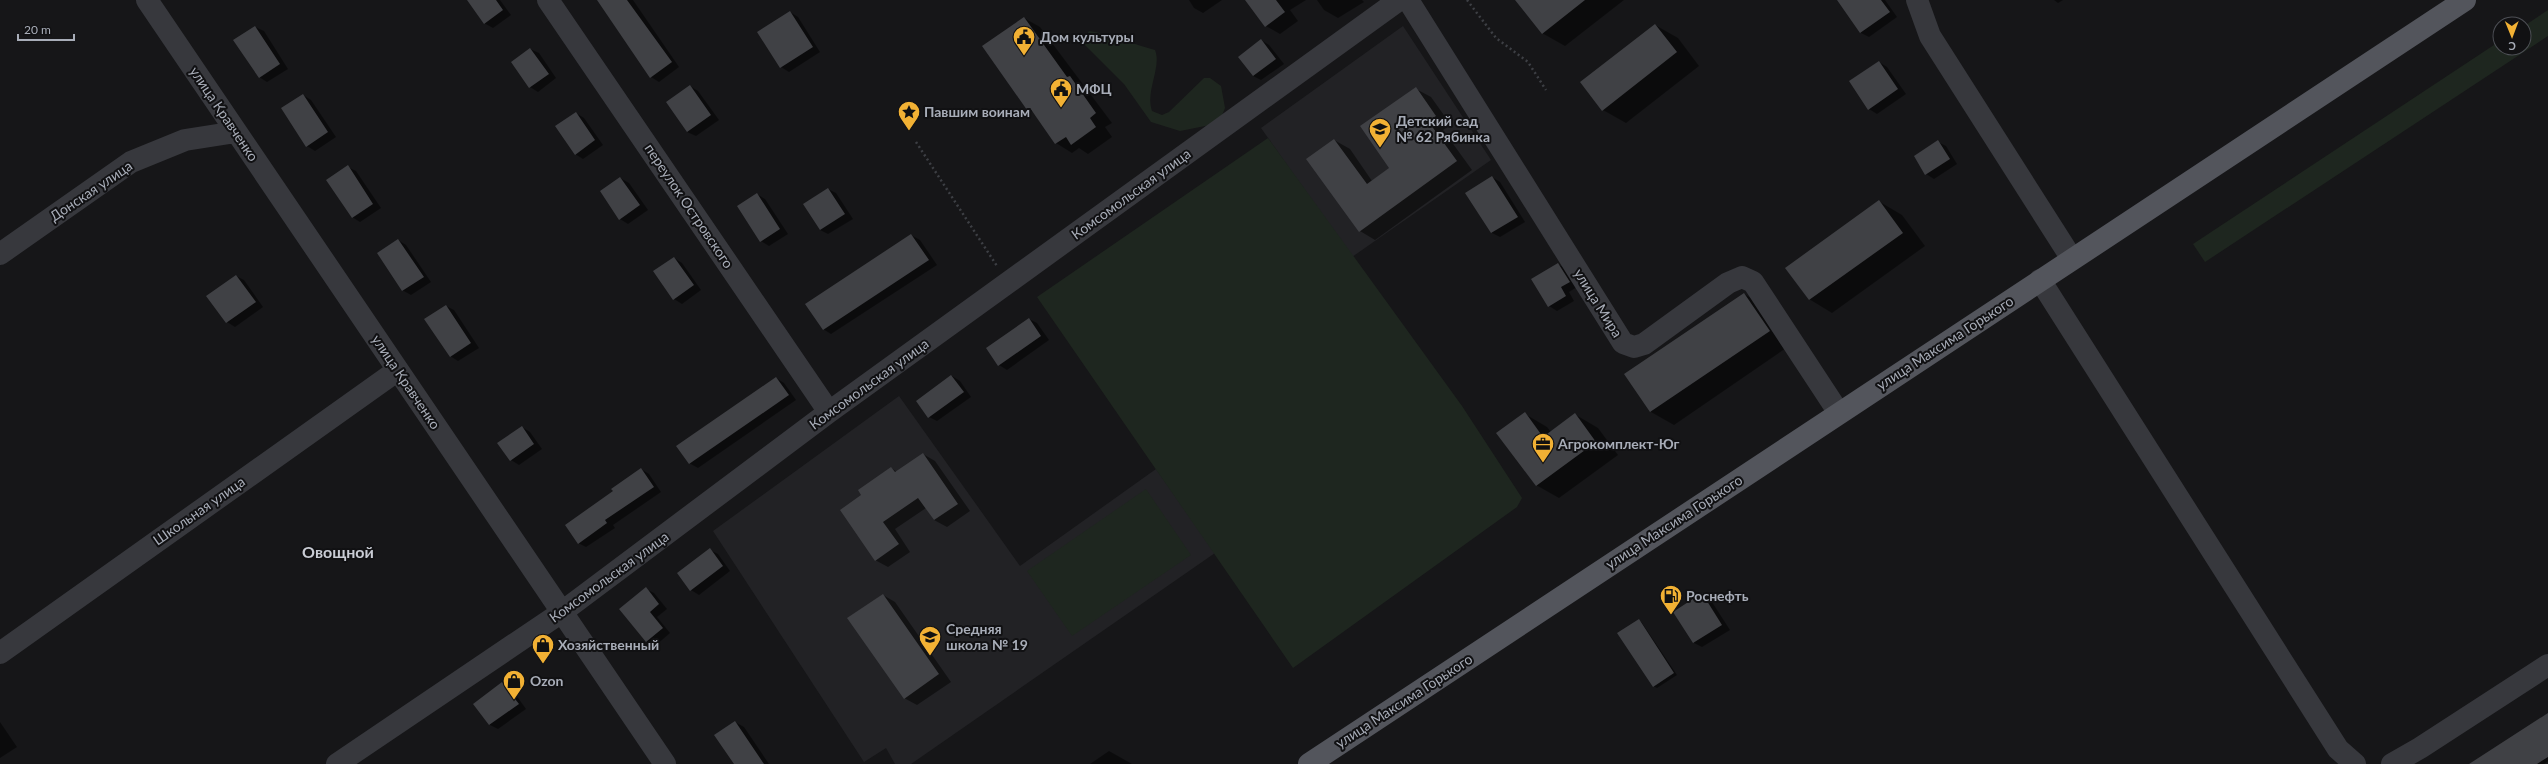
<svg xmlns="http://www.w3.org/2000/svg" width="2548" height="764" font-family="Lato,sans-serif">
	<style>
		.built { fill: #222225 }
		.green { fill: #1e261f }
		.shadow { fill: #0007 }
		.building { fill: #404145 }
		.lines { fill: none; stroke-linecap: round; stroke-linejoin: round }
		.path { stroke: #3d3f44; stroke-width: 2.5; stroke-dasharray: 2 3; stroke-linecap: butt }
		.minor { stroke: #37383d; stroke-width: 22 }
		.major { stroke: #53555c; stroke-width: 22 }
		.labels { text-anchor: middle; stroke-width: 4; stroke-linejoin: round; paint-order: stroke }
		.poi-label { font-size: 14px; font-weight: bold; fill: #a8adb8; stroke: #111113; text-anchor: start }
		.street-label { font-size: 14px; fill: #a8adb8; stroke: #111113 }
		.quarter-label { font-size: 16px; font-weight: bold; fill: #c9ccd4; stroke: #111113 }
	</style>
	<rect width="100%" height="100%" fill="#161618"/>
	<path class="built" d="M1403 26 1491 160 1352 257 1261 128Z
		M899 396 1020 566 1156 469 1215 553 911 764H895L886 748 864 762 713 531Z"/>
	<path class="green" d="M2548 10V36L2205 262 2193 244 2500 41V48H2524V26Z
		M1089 31C1108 33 1135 45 1155 50 1162 67 1145 91 1152 111L1162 115 1169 112 1204 78H1210L1221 86 1225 108 1221 118 1210 125 1180 131 1151 122 1124 84 1085 45V37Z
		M1268 138 1462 406 1522 498 1517 507 1293 668 1037 297Z
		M1146 489 1191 555 1072 636 1027 571Z"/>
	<path class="shadow" d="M468 0H500L511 15 493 28 484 23Z
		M598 0H633L679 67 659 82 651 77Z
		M1189 0H1222L1203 13 1194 8Z
		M1249 0H1306L1290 10 1298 21 1280 34 1266 26Z
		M1317 0H1362L1364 2 1338 18 1324 10Z
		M1528 0H1624L1565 46 1542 33Z
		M1838 0H1885L1897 17 1869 37 1861 33Z
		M2054 0H2063L2058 3Z
		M790 12 798 17 820 52 789 72 781 67Z
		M1024 18 1040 27 1112 123 1105 127 1112 137 1088 154 1079 148 1072 153 1056 143 1034 113 1028 109Z
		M1655 25 1678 38 1699 66 1626 123 1603 110Z
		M255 27 264 31 288 69 267 82 259 77Z
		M1261 40 1269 45 1284 64 1261 80 1253 76Z
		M530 49 539 53 556 78 538 92 530 87Z
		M1879 62 1887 67 1906 94 1877 114 1869 109Z
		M690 86 698 91 719 120 696 136 687 132Z
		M1416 89 1431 97 1451 125 1443 130 1472 170 1375 240 1360 231 1334 140 1350 149 1372 181 1390 168Z
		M303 95 311 100 336 137 315 151 307 146Z
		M576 113 584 118 603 145 583 159 575 154Z
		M1938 142 1946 146 1957 164 1934 179 1926 174Z
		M348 167 356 171 381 208 360 222 352 217Z
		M1492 177 1500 182 1525 222 1500 237 1492 233 1467 193Z
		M620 178 629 183 648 210 628 224 620 219Z
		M828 189 836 193 853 219 828 234 820 230Z
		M757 194 765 199 788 234 769 246 761 241Z
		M1880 202 1902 215 1925 246 1832 313 1809 299Z
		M911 235 920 240 937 265 831 334 823 329Z
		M398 240 406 245 431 282 411 295 402 290Z
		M674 258 682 263 701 290 682 304 674 299Z
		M1558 264 1566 269 1577 287 1569 292 1574 301 1557 311 1549 306 1532 279Z
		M236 276 244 280 263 307 235 327 227 322 208 296Z
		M1744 294 1767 307 1792 344 1674 425 1651 412 1626 374Z
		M446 306 454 310 479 348 458 361 450 356Z
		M1029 319 1037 323 1049 340 1007 370 999 365Z
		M952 376 960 381 971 397 937 421 929 417Z
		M776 378 784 383 796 400 698 468 689 463Z
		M1525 414 1547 427 1551 432 1576 415 1598 428 1618 455 1559 498 1536 485Z
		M522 427 530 432 542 449 519 465 511 460Z
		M923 454 935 461 970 511 947 527 934 520 926 508 895 529 910 552 888 567 875 560 891 468 897 472Z
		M641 469 649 474 661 492 613 525 615 528 586 547 578 543 614 492Z
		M710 550 718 554 730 571 699 595 691 590Z
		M646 589 654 593 667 609 657 617 670 633 655 646 646 641Z
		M1702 594 1710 599 1730 630 1702 647 1694 643Z
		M883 595 895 602 951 682 917 705 904 698Z
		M1639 620 1642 623 1677 675 1657 688 1653 686Z
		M502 683 511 688 526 709 498 729 490 725 474 704Z
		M2548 714V761L2544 764H2471Z
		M0 722 17 747 0 758Z
		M735 722 744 727 769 764H735Z
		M1109 751 1132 764H1090Z"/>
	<path class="building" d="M467 0H496L503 10 484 24Z
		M597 0H627L672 62 650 78Z
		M1245 0H1276L1285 12 1265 27Z
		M1515 0H1585L1542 34Z
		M1837 0H1881L1890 12 1860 33Z
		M790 11 813 47 780 68 757 32Z
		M1024 17 1067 77 1070 76 1096 113 1090 118 1096 127 1071 145 1066 137 1055 144 1030 108 1027 110 982 46Z
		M1655 24 1677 52 1602 111 1580 82Z
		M255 26 280 64 259 78 233 40Z
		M1261 39 1276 59 1253 76 1238 57Z
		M530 48 549 74 529 88 511 62Z
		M1879 61 1898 89 1868 110 1849 81Z
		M690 85 711 115 687 132 666 102Z
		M1416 87 1436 116 1428 121 1457 161 1359 232 1306 159 1334 139 1367 184 1389 168 1360 126Z
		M303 94 328 132 306 147 281 108Z
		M576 112 595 140 575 155 555 126Z
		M1938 140 1950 159 1925 175 1914 156Z
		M348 165 373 204 352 218 326 180Z
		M1492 176 1518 217 1491 233 1465 193Z
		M620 177 640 205 619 220 600 191Z
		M828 188 845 214 820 230 803 204Z
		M757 193 780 229 760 242 737 206Z
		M1879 200 1903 233 1809 300 1785 268Z
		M911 234 929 260 823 330 805 304Z
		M398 239 424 277 402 291 377 253Z
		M674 257 694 285 673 300 653 271Z
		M1558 263 1570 282 1561 287 1566 296 1548 307 1531 279Z
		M236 275 256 302 226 323 206 296Z
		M1744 293 1770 331 1650 412 1624 374Z
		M446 305 471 343 450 357 424 319Z
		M1029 318 1041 336 998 366 986 348Z
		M951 375 964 392 928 418 916 401Z
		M776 377 789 395 689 464 676 446Z
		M1525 412 1543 437 1575 413 1596 442 1536 486 1496 433Z
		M522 426 534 444 510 461 497 443Z
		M923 453 958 504 934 520 918 498 883 522 899 544 875 561 840 510 861 495 858 490 891 467 895 472Z
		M641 468 654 487 605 520 607 523 578 544 565 525 613 491 611 489Z
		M710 548 723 566 690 591 677 573Z
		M646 587 659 604 650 612 663 628 646 642 619 609Z
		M1702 593 1722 625 1693 643 1673 612Z
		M883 594 939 674 904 699 847 618Z
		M1639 619 1674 673 1653 687 1617 633Z
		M502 682 519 704 489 725 473 704Z
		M2548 713V757L2537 764H2469Z
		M735 721 764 764H734L714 735Z"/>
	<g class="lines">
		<path class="path" d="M1467 0 1496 38 1528 62 1546 90
			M916 142 997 266"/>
		<path class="minor" d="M147 0 665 764
			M548 0 829 412
			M1408 0 1623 343 1634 347 1644 344 1728 283 1742 277 1753 282 1839 413
			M1917 0 1930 36 2072 259
			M0 254 131 162 185 140 236 132
			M2040 280 2338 749 2355 764
			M0 653 398 370
			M337 764 562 612 829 412 1399 0
			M2392 764 2420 748 2548 665"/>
		<path class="major" d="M1309 764 2465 0"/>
	</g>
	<defs>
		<g id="civic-pin" transform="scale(1.15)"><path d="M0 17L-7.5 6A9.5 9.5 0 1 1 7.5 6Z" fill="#f2b134" stroke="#111113"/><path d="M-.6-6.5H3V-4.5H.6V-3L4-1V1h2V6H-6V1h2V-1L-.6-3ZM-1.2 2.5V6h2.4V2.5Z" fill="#111"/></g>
		<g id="sight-pin" transform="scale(1.15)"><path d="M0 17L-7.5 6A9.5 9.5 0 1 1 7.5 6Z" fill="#f2b134" stroke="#111113"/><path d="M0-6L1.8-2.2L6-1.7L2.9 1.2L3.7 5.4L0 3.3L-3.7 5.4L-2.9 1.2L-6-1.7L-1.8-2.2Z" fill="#111"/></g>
		<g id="school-pin" transform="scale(1.15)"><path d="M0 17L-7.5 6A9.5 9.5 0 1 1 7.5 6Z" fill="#f2b134" stroke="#111113"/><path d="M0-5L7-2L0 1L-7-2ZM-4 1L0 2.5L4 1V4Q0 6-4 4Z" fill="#111"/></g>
		<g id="office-pin" transform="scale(1.15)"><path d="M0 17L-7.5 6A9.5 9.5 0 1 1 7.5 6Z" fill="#f2b134" stroke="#111113"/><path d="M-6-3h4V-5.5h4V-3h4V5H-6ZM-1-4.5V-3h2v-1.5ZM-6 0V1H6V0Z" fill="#111"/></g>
		<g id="fuel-pin" transform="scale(1.15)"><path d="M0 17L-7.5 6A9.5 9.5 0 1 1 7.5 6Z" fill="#f2b134" stroke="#111113"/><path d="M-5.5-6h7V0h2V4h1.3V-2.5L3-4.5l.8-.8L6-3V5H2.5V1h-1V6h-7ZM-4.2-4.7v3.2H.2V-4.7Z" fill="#111"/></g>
		<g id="shop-pin" transform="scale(1.15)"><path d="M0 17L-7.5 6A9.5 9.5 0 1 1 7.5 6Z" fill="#f2b134" stroke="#111113"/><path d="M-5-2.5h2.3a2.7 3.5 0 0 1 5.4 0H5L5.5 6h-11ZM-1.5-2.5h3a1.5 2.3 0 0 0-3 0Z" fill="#111"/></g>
	</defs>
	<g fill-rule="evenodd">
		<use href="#civic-pin" x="1024" y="37"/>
		<use href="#civic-pin" x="1061" y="89"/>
		<use href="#sight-pin" x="909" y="112"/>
		<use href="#school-pin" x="1380" y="129"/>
		<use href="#office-pin" x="1543" y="444"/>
		<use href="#fuel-pin" x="1671" y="596"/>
		<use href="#school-pin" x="930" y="637"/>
		<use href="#shop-pin" x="543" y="645"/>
		<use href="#shop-pin" x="514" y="681"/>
	</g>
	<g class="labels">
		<g class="poi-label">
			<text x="1040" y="42">Дом культуры</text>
			<text x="1076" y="94">МФЦ</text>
			<text x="924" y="117">Павшим воинам</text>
			<text x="1396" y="126">Детский сад<tspan x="1396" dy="16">№ 62 Рябинка</tspan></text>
			<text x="1558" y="449">Агрокомплект-Юг</text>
			<text x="1686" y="601">Роснефть</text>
			<text x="946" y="634">Средняя<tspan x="946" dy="16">школа № 19</tspan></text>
			<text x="558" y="650">Хозяйственный</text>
			<text x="530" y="686">Ozon</text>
		</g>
		<g class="street-label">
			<text transform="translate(224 114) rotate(56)" y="5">улица Кравченко</text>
			<text transform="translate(91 191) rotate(-34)" y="5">Донская улица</text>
			<text transform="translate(1131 194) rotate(-36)" y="5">Комсомольская улица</text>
			<text transform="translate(689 206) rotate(56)" y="5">переулок Островского</text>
			<text transform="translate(1598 303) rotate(58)" y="5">улица Мира</text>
			<text transform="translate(1945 343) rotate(-33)" y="5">улица Максима Горького</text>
			<text transform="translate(406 382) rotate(56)" y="5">улица Кравченко</text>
			<text transform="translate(869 384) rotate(-36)" y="5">Комсомольская улица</text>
			<text transform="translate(199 511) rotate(-35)" y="5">Школьная улица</text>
			<text transform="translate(1674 522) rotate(-33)" y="5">улица Максима Горького</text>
			<text transform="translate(609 577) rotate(-36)" y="5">Комсомольская улица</text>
			<text transform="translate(1404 701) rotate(-33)" y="5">улица Максима Горького</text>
		</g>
		<g class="quarter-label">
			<text x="338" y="558">Овощной</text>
		</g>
	</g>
	<g transform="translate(2512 36) rotate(179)"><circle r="19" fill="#111113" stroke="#4d4f55"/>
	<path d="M0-3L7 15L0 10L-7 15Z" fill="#f2b134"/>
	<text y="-6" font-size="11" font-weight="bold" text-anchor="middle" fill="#a8adb8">С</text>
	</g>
	<path d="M18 34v6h56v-6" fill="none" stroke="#a8adb8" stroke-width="2"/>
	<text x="24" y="34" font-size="12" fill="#a8adb8" stroke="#111113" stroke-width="3" paint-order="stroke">20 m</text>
</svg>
